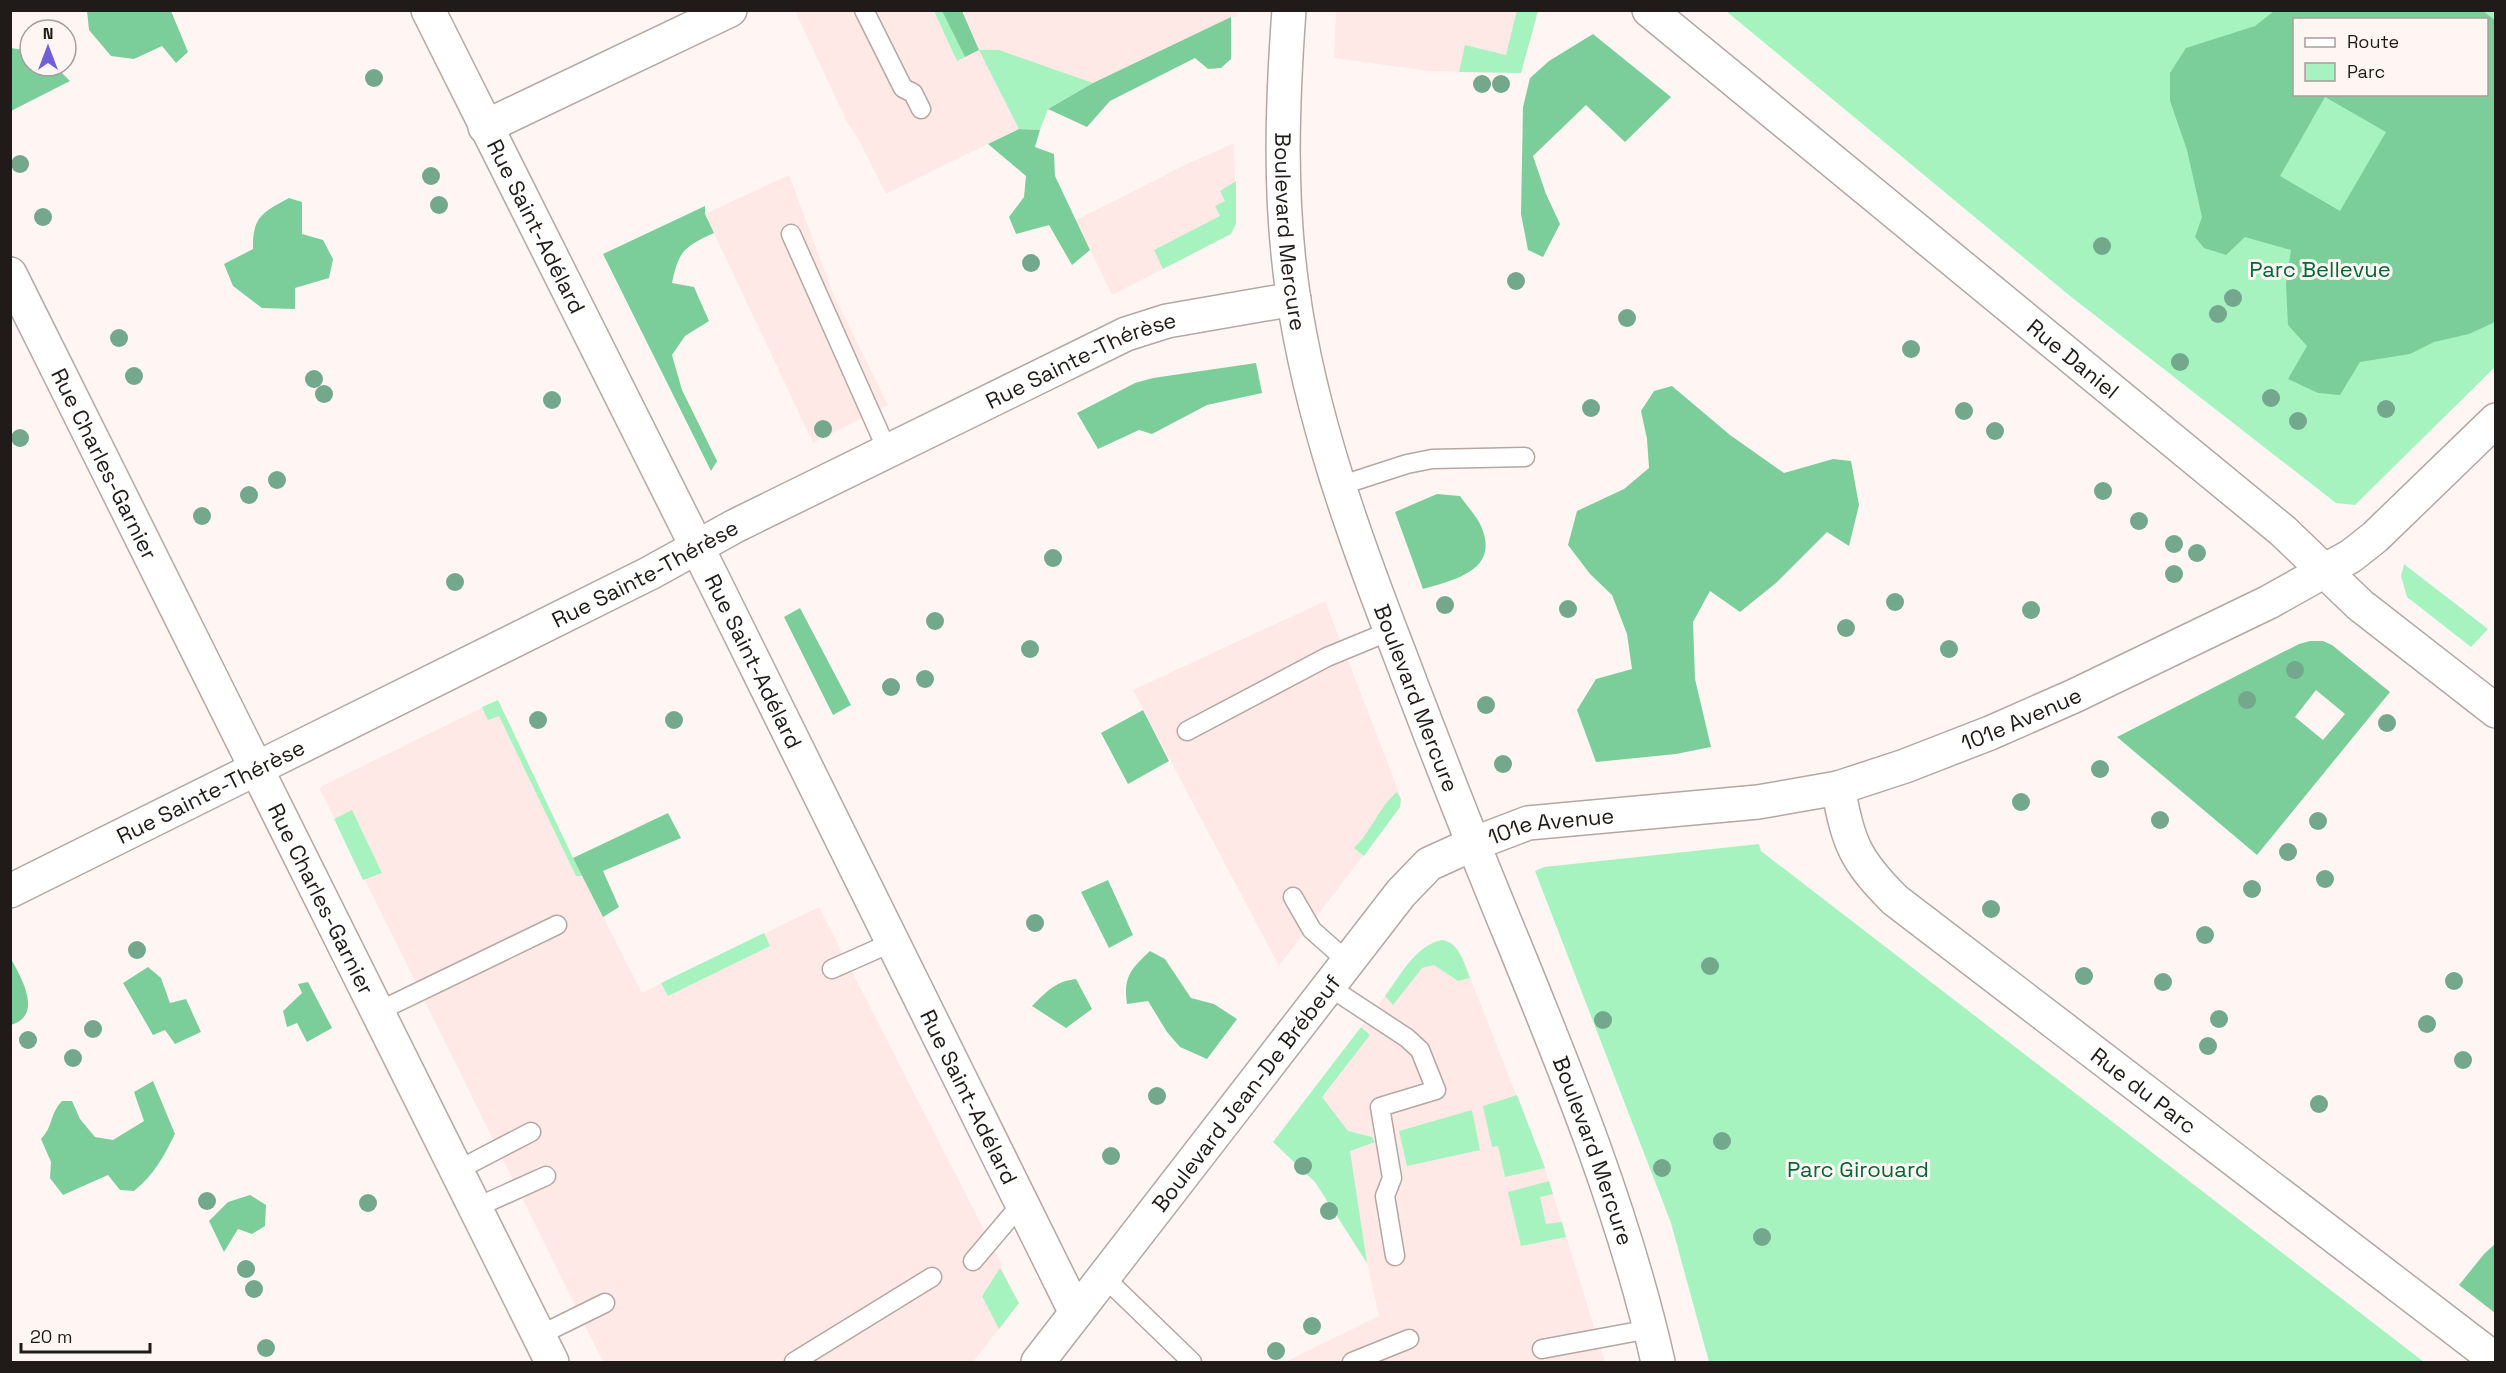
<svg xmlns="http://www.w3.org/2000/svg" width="2506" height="1373" font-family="'Space Grotesk',sans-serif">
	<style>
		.commercial { fill: #ffe9e6 }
		.green { fill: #a6f3c0; fill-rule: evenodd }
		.forest { fill: #7bce99; fill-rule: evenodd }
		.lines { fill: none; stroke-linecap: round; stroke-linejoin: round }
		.service-casing { stroke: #b4a7a3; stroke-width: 21 }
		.minor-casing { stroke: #b4a7a3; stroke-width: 36 }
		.tertiary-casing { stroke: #b4a7a3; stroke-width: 36 }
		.service { stroke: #fff; stroke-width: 18 }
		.minor { stroke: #fff; stroke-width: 33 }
		.tertiary { stroke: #fff; stroke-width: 33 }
		.tree { fill: #73a88c }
		.labels { text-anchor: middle; stroke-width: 6; stroke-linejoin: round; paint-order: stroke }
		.street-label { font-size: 22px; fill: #201b19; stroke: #fff6f3 }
		.park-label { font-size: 22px; fill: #006838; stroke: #fff6f3 }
	</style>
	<rect width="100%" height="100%" fill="#fff6f3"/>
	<path class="commercial" d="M795 11H1238L1237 17H1231L1093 83 1018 129 886 194 859 140 847 122Z
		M1336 11H1538L1521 73 1429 71 1334 58Z
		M1234 143 1236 224 1231 234 1112 295 1076 220 1189 163Z
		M789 175 834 296 888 405 813 443 705 214Z
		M1325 601 1394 779 1401 799 1400 807 1279 966 1133 690Z
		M498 700 573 858 642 993 819 907 1002 1265 1001 1268 1019 1303 973 1362H603L320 789 322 786Z
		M1443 940 1452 943 1466 967 1545 1168 1605 1362H1285L1379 1316 1367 1263 1315 1182 1273 1142 1414 958 1433 942Z"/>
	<path class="green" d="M1517 10 1538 11 1521 73 1459 72 1465 45 1506 55Z
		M934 11H942L965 57 957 61Z
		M1726 11H2495V367L2355 505 2336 503 2070 296ZM2294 20H2486V94H2294Z
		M979 50H999L1093 83 1048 109 1040 130 1019 129Z
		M1236 181V224L1231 234 1163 269 1154 250 1220 216 1215 206 1225 201 1220 191Z
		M2404 564 2488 629 2471 647 2407 597 2401 576Z
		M498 700 573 858 582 876H576L499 716 488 720 482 707Z
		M1397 792 1401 799 1400 807 1364 856 1354 848C1372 831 1378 808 1397 792Z
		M352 810 382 873 363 880 334 819Z
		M1759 844 1761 851 2424 1362H1709L1671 1223 1535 871 1544 867Z
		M764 933 770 946 668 996 661 983Z
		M1443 940C1460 944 1464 963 1470 978L1458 981 1434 965 1422 968 1393 1005 1385 996C1400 976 1416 944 1443 940Z
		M1361 1027 1370 1035 1322 1097 1348 1131 1372 1137 1375 1142 1350 1151 1367 1263 1315 1182 1273 1142Z
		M1517 1095 1545 1168 1505 1177 1498 1146 1492 1147 1483 1106Z
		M1472 1110 1480 1150 1407 1166 1399 1131Z
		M1549 1181 1553 1194 1540 1197 1546 1224 1562 1222 1566 1237 1521 1246 1508 1192Z
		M1000 1268 1019 1303 999 1329 982 1296Z"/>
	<path class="forest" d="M87 11H171L188 52 176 63 162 46 134 59 111 56 89 30Z
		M942 11H962L979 50 965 57Z
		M2483 11 2496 21 2495 322 2469 334 2434 342 2410 354 2360 362 2340 395 2318 393 2288 379 2307 346 2288 325 2286 284 2291 250 2245 237 2226 255 2204 248 2195 237 2202 217 2187 150 2170 101V73L2186 48 2255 26 2274 11ZM2294 20H2486V94H2294ZM2325 97 2386 132 2340 211 2280 176Z
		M1231 17V59L1221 68 1208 69 1195 58 1110 101 1087 127 1048 109 1093 83Z
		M1593 34 1671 97 1625 142 1586 105 1533 156 1546 194 1560 224 1543 257 1528 250 1521 214 1523 107 1530 78 1549 61Z
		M11 48 30 51V66H55L70 81 11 111Z
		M1019 129 1040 130 1035 147 1054 154 1055 176 1090 250 1072 265 1049 225 1016 234 1009 217 1024 197 1026 176 988 144Z
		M289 198 302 202V234L323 240 333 259 329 278 295 288V309L262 308 233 286 224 264 253 249C252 217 263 212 289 198Z
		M705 206V214L714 233C684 247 679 250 672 283L694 287 709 321 685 336 672 355 682 390 717 461 711 471 603 254Z
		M1256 363 1262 393 1207 405 1152 434 1139 430 1098 449 1077 413 1135 383 1153 378Z
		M1672 386 1730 435 1784 473 1833 459 1851 461 1859 505 1849 546 1827 532 1776 583 1740 612 1710 591 1693 622 1695 679 1711 747 1676 754 1596 762 1577 710 1596 679 1632 669 1627 634 1612 595 1590 574 1568 545 1577 511 1624 489 1649 468 1647 439 1641 411 1654 391Z
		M1437 494 1460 496C1466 505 1474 513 1479 522 1503 569 1457 579 1423 589L1395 512Z
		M800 608 851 705 833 715 784 617Z
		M2310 641H2323L2332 645 2390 692 2257 855 2117 737 2299 644ZM2316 690 2345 714 2323 740 2295 717Z
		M1143 710 1169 761 1128 784 1101 733Z
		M668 813 681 838 603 871 619 907 603 917 573 858Z
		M1108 880 1133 935 1109 948 1081 892Z
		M1150 951 1165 959 1191 998 1214 1004 1237 1019 1207 1059 1180 1047 1167 1032 1148 1001 1127 1004C1123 977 1131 969 1150 951Z
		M10 957C21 977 44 1015 11 1025Z
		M148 967 161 978 170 1003 186 999 201 1032 175 1044 165 1030 153 1035 123 983Z
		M1076 979 1092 1009 1066 1028 1032 1006C1046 992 1056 981 1076 979Z
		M308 982 332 1028 307 1042 297 1023 287 1027 283 1011 302 993 298 984Z
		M153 1081 175 1134C164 1156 154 1175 134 1191L120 1190 108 1175 63 1195 50 1178 51 1162 41 1139C54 1125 49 1115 62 1101H72L80 1119 95 1137 113 1140 144 1121 134 1092Z
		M250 1195 266 1205 265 1226 252 1234 238 1229 224 1252 209 1221 228 1202Z
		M2495 1244V1313L2459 1285 2484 1254Z"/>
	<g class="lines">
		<g class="service-casing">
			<path id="service" d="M864 10 903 88 913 93 921 109
				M791 234 888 452
				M1339 486 1407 464 1432 459 1525 457
				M1187 731 1327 657 1390 631
				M1293 897 1312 930 1347 961
				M832 969 893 942
				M1328 986 1407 1038 1420 1050 1436 1090 1380 1107 1392 1178 1385 1196 1395 1256
				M377 1012 557 925
				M456 1171 531 1132
				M475 1208 546 1176
				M973 1261 1022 1203
				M1104 1277 1192 1362
				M538 1336 605 1303
				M1542 1349 1650 1329
				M794 1362 932 1277
				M1352 1362 1409 1339"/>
		</g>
		<g class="minor-casing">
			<g id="minor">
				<path id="s1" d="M428 10 716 585 1076 1313"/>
				<path id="s2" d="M1649 10 2283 531 2360 605 2496 711"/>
				<path d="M485 127 730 10"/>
				<path id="s3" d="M10 274 552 1362"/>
				<path id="s4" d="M1838 788C1849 844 1854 859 1895 900L2496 1360"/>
				<path id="s5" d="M1473 844 1528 823 1758 802 1838 788 1905 766 1990 733 2074 696 2269 602 2351 556 2375 537 2496 420"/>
				<path id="s6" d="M10 891 650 573 735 526 1126 334 1167 321 1294 299"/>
			</g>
		</g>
		<g class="tertiary-casing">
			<g id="tertiary">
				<path id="s7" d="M1289 10C1282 106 1279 199 1293 294 1311 418 1355 539 1400 655 1436 750 1473 845 1512 939 1569 1078 1625 1216 1658 1362"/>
				<path id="s8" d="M1038 1362 1401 893 1429 864 1473 844"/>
			</g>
		</g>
		<use href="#service" class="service"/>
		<use href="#minor" class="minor"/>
		<use href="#tertiary" class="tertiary"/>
	</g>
	<g class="tree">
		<circle cx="374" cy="78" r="9"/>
		<circle cx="1482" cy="84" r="9"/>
		<circle cx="1501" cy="84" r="9"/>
		<circle cx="20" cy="164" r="9"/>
		<circle cx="431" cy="176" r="9"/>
		<circle cx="439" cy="205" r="9"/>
		<circle cx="43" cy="217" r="9"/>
		<circle cx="2102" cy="246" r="9"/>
		<circle cx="1031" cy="263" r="9"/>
		<circle cx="1516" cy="281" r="9"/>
		<circle cx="2233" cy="298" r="9"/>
		<circle cx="2218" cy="314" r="9"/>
		<circle cx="1627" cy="318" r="9"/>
		<circle cx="119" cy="338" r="9"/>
		<circle cx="1911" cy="349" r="9"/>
		<circle cx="2180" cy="362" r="9"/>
		<circle cx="134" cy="376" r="9"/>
		<circle cx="314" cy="379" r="9"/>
		<circle cx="324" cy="394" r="9"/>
		<circle cx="2271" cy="398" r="9"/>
		<circle cx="552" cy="400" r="9"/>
		<circle cx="1591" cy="408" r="9"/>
		<circle cx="2386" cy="409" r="9"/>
		<circle cx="1964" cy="411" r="9"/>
		<circle cx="2298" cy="421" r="9"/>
		<circle cx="823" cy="429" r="9"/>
		<circle cx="1995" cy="431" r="9"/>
		<circle cx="20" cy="438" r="9"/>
		<circle cx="277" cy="480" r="9"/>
		<circle cx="2103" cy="491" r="9"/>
		<circle cx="249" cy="495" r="9"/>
		<circle cx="202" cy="516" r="9"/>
		<circle cx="2139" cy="521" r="9"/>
		<circle cx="2174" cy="544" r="9"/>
		<circle cx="2197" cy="553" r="9"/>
		<circle cx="1053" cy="558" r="9"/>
		<circle cx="2174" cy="574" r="9"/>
		<circle cx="455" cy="582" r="9"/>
		<circle cx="1895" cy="602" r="9"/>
		<circle cx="1445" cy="605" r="9"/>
		<circle cx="1568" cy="609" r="9"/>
		<circle cx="2031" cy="610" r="9"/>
		<circle cx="935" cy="621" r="9"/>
		<circle cx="1846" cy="628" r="9"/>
		<circle cx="1030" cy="649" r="9"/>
		<circle cx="1949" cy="649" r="9"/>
		<circle cx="2295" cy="670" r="9"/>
		<circle cx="925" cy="679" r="9"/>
		<circle cx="891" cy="687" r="9"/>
		<circle cx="2247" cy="700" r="9"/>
		<circle cx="1486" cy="705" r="9"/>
		<circle cx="538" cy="720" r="9"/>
		<circle cx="674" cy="720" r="9"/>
		<circle cx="2387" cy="723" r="9"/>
		<circle cx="1503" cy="764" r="9"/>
		<circle cx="2100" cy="769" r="9"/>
		<circle cx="2021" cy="802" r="9"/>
		<circle cx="2160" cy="820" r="9"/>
		<circle cx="2318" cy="821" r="9"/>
		<circle cx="2288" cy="852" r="9"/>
		<circle cx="2325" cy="879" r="9"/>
		<circle cx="2252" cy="889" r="9"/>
		<circle cx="1991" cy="909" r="9"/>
		<circle cx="1035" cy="923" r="9"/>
		<circle cx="2205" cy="935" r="9"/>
		<circle cx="137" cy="950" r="9"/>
		<circle cx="1710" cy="966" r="9"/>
		<circle cx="2084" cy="976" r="9"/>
		<circle cx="2454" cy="981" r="9"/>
		<circle cx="2163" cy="982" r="9"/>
		<circle cx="2219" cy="1019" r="9"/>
		<circle cx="1603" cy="1020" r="9"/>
		<circle cx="2427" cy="1024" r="9"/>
		<circle cx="93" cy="1029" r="9"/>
		<circle cx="28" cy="1040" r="9"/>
		<circle cx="2208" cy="1046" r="9"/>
		<circle cx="73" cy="1058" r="9"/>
		<circle cx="2463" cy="1060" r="9"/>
		<circle cx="1157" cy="1096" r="9"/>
		<circle cx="2319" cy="1104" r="9"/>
		<circle cx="1722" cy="1141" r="9"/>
		<circle cx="1111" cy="1156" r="9"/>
		<circle cx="1303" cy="1166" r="9"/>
		<circle cx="1662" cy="1168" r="9"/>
		<circle cx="207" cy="1201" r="9"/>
		<circle cx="368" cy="1203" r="9"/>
		<circle cx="1329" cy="1211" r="9"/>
		<circle cx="1762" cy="1237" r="9"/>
		<circle cx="246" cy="1269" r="9"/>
		<circle cx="254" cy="1289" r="9"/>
		<circle cx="1312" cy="1326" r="9"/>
		<circle cx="266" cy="1348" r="9"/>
		<circle cx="1276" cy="1351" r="9"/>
	</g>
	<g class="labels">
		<g class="street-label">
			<text dy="8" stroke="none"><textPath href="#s1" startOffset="242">Rue Saint-Adélard</textPath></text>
			<text dy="8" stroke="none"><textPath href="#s7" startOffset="222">Boulevard Mercure</textPath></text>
			<text dy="8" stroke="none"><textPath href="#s2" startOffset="549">Rue Daniel</textPath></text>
			<text dy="8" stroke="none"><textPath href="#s6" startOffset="1196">Rue Sainte-Thérèse</textPath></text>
			<text dy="8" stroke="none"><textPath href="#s3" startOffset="212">Rue Charles-Garnier</textPath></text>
			<text dy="8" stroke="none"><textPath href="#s6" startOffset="710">Rue Sainte-Thérèse</textPath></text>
			<text dy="8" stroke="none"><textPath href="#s1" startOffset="728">Rue Saint-Adélard</textPath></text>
			<text dy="8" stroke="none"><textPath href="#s7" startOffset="708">Boulevard Mercure</textPath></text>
			<text dy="8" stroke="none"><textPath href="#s5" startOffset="567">101e Avenue</textPath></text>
			<text dy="8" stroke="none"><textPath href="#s6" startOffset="224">Rue Sainte-Thérèse</textPath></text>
			<text dy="8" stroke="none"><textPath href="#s5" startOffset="81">101e Avenue</textPath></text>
			<text dy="8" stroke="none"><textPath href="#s3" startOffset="698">Rue Charles-Garnier</textPath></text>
			<text dy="8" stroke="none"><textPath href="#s4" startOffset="442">Rue du Parc</textPath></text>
			<text dy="8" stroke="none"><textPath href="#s8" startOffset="340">Boulevard Jean-De Brébeuf</textPath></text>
			<text dy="8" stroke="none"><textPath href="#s1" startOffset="1214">Rue Saint-Adélard</textPath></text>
			<text dy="8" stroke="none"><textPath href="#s7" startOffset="1194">Boulevard Mercure</textPath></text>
		</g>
		<g class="park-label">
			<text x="2320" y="277">Parc Bellevue</text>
			<text x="1858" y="1177">Parc Girouard</text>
		</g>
	</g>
	<rect width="2506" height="1373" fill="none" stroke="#201b19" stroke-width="24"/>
	<rect x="2293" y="18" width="195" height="78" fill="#fff6f3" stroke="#a69e9c" stroke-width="1.5"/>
	<rect x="2305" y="38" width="30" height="9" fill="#ffffff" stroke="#a69e9c" stroke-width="1.5"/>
	<text x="2347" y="48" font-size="18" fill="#201b19">Route</text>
	<rect x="2305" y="63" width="30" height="18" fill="#a6f3c0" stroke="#a69e9c" stroke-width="1.5"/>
	<text x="2347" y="78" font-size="18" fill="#201b19">Parc</text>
	<g transform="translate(48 48)"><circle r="28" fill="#fff6f3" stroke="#a69e9c" stroke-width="1.5"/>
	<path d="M0-4.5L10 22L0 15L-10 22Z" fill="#6f5fd9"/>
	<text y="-9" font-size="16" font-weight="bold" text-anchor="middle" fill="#201b19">N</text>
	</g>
	<path d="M21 1343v9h129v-9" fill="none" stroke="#201b19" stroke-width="3"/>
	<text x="30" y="1343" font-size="18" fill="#201b19" stroke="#fff6f3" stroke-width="4.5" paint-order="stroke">20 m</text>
</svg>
